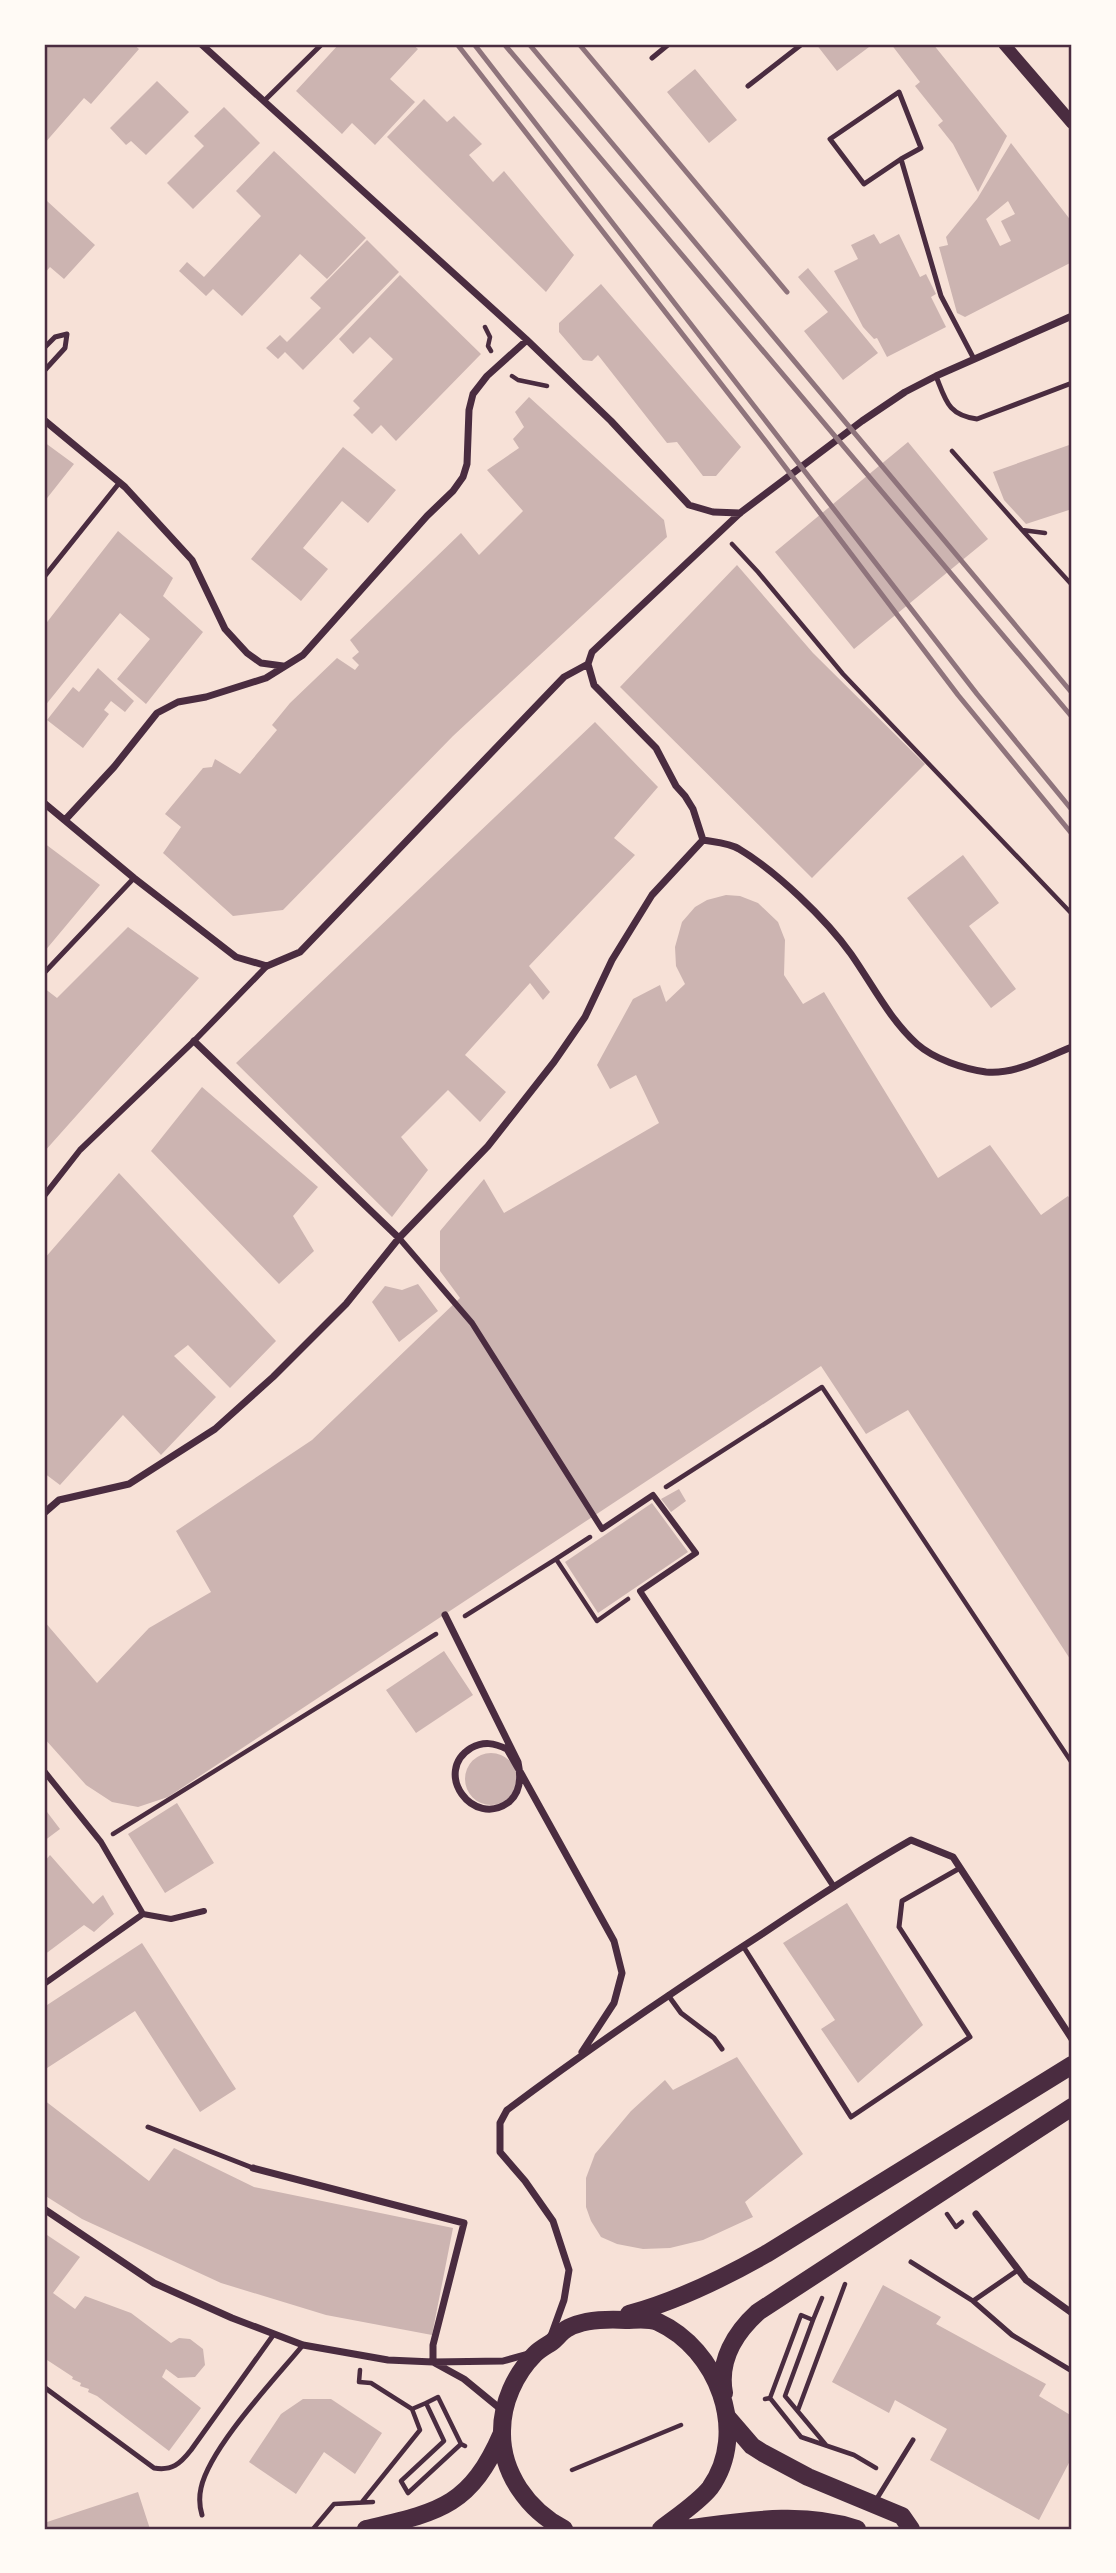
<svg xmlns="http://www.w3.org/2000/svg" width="1116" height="2573" font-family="'Nunito Sans',sans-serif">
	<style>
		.building { fill: #ccb4b1; fill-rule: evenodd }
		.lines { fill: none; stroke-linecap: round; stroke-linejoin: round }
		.path { stroke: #4a2c40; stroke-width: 4.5 }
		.service { stroke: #4a2c40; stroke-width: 5 }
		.pedestrian { stroke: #4a2c40; stroke-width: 6 }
		.minor { stroke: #4a2c40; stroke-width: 7 }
		.tertiary { stroke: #4a2c40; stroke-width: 12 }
		.primary { stroke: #4a2c40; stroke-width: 18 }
		.rail { stroke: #8f747c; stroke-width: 5 }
		.neatline { fill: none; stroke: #4a2c40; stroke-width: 2.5 }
	</style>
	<rect width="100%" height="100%" fill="#f7e1d7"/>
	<path class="building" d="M44 44H133L139 49 91 104 84 98 44 144Z
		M339 44H412L418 49 390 79 415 102 375 145 352 123 342 134 296 91Z
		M816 44H873L837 71Z
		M891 44H933L1007 136 978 192 953 144 938 125 943 121 915 86 920 82Z
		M695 69 737 120 709 143 667 92Z
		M157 81 189 112 146 155 131 141 126 145 110 128Z
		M424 99 447 122 454 116 482 144 469 155 493 182 504 171 574 255 546 292 387 137Z
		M224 107 260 143 193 209 167 183 204 146 194 136Z
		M1011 143 1072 222V262L965 317 957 313 939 247 948 245 946 237 977 199ZM1008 201 1015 214 1001 221 1011 241 1000 246 986 219Z
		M274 151 366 238 327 279 300 254 242 316 213 289 206 296 179 271 187 262 204 277 261 216 236 191Z
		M47 201 95 245 64 279 50 267 44 274V205Z
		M874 234 880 244 899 234 920 277 926 274 936 294 931 297 946 327 887 357 877 338 874 339 863 327 834 271 858 259 851 245Z
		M367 240 399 272 303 370 285 352 278 359 266 348 280 335 287 342 321 308 310 298Z
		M808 268 878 353 843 380 804 331 828 312 798 277Z
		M400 275 481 354 396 441 381 425 372 434 353 415 360 408 353 401 393 359 370 337 353 354 339 339Z
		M601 284 741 447 716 476H703L677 442 667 443 598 355 592 361 583 360 559 332V323Z
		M529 397 664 520 667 537 453 736 283 910 233 916 163 853 181 827 165 814 203 768 212 767 215 759 240 774 277 730 272 725 290 703 337 658 355 670 359 665 352 658 359 652 350 640 461 533 479 555 523 511 487 470 519 448 513 439 524 427 515 412Z
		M44 442 74 464 44 502Z
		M908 442 988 539 854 649 775 552Z
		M1072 444V509L1026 524 1004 500 993 472Z
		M343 447 396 490 368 523 342 501 303 548 328 569 301 601 251 559Z
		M118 531 173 578 163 596 203 632 146 704 117 679 150 639 120 613 44 707V626Z
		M737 565 813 653 925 764 812 878 620 687Z
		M98 668 134 701 125 712 111 701 104 710 109 714 83 748 47 720 73 687 79 692Z
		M595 722 658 787 614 838 635 855 529 966 550 992 543 1000 530 983 465 1055 506 1092 480 1122 448 1090 401 1137 428 1170 392 1217 236 1063Z
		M44 843 100 885 44 952Z
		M963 855 999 903 969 926 1016 989 991 1008 907 898Z
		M726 895 740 896 758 903 778 922 785 940 784 975 803 1004 824 992 938 1178 990 1145 1041 1215 1068 1196 1072 1202V1662L908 1410 866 1434 821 1366 168 1797 138 1807 112 1802 86 1785 44 1738V1621L97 1683 149 1628 211 1592 176 1531 312 1440 460 1298 440 1271V1231L484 1179 504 1213 659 1123 636 1075 610 1089 597 1065 633 999 660 985 666 1002 685 984 676 966 675 947 682 922 695 907 707 900Z
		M128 927 199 978 44 1152V988L57 998Z
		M202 1087 318 1187 293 1216 314 1251 279 1284 151 1151Z
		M119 1173 276 1341 230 1388 188 1345 174 1356 216 1397 161 1455 123 1415 60 1485 44 1473V1259Z
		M418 1284 438 1311 399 1342 372 1302 385 1286 402 1290Z
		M679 1489 686 1501 671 1512 661 1499Z
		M652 1503 688 1552 598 1613 565 1562Z
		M444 1651 473 1695 416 1733 386 1690Z
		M465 1779a26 26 0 1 1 52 0a26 26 0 1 1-52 0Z
		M177 1803 214 1863 165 1893 128 1834Z
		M44 1808 60 1829 44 1841Z
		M50 1855 93 1904 103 1895 114 1914 94 1932 84 1925 44 1955V1862Z
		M847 1903 923 2025 858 2083 821 2029 835 2020 783 1943Z
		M142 1943 236 2089 200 2112 135 2011 44 2070V2007Z
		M737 2057 803 2154 745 2202 753 2217 703 2240 670 2248 643 2249 617 2244 601 2237 591 2221 586 2207V2178L595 2154 631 2111 665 2080 673 2090Z
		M44 2100 149 2181 174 2148 254 2187 453 2228 432 2335 326 2315 221 2283 82 2219 44 2195Z
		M44 2233 80 2257 53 2293 75 2309 85 2296 131 2313 171 2343 179 2338 190 2339 203 2349 205 2365 195 2377 178 2378 166 2369 162 2377 201 2408 169 2451 97 2396 88 2392 89 2389 80 2386 81 2383 72 2379 73 2377 44 2358V2308L46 2305 44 2303Z
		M883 2285 941 2317 936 2324 1046 2384 1039 2396 1072 2416V2457L1039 2520 930 2460 947 2429 895 2400 889 2413 832 2382Z
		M303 2399H331L382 2433 355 2474 324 2452 296 2494 249 2462 281 2414Z
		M138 2492 150 2529H44V2523Z"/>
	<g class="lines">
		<path class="path" d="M485 327 490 337 488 346 491 351
			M512 376 518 380 547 386
			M952 451 1022 530 1045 533
			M1022 530 1072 585
			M732 544 758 572 843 674 1072 914
			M666 1487 822 1387 1072 1763
			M590 1537 556 1559 597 1621 628 1599
			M465 1616 556 1559
			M113 1834 436 1634
			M947 2214 956 2227 962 2222
			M813 2320 822 2298
			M360 2370 359 2382 371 2383 412 2409
			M770 2398 801 2437 854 2455 876 2468
			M765 2399 770 2398 801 2315 813 2320 785 2396 826 2445
			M798 2410 845 2284
			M461 2444 408 2493 401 2481 444 2441 426 2403 438 2397 461 2444 465 2446
			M572 2470 681 2425
			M362 2502 420 2430 412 2409 426 2403
			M313 2529 334 2504 373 2502"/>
		<path class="service" d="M652 58 669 44
			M748 86 802 44
			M264 101 322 44
			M901 159 921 148 899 92 830 139 864 184 901 159 941 296 974 359
			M44 348 55 337 67 334 65 348 44 371
			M936 376C946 401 948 415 977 419L1072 383
			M44 577 120 482
			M44 973 134 878
			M743 1946 851 2117 970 2037 899 1927 902 1901 960 1868
			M668 1995 681 2013 714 2038 722 2049
			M148 2127 253 2168
			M911 2262 973 2301 1018 2270
			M973 2301 1012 2335 1072 2371
			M44 2387 154 2468C172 2471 180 2464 191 2450L274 2334
			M876 2500 913 2440
			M202 2515C199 2505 199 2497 201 2488 210 2447 275 2379 303 2345"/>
		<path class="pedestrian" d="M44 1196 80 1150 194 1041 267 966
			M399 1238 472 1323 602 1529 653 1495 696 1553 640 1591 834 1887
			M44 1771 101 1842 143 1914 44 1984
			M143 1914 171 1919 204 1911"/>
		<path class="minor" d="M201 44 527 340 611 421 689 505 713 512 740 513
			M44 420 125 487 192 560 225 629 247 653 261 663 283 666
			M588 664 594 685 656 748 676 786 685 796 693 809 703 840
			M44 803 134 878 236 957 267 966 300 952 564 677 588 664 592 652 740 513 862 421 905 392 936 376 1072 316
			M65 820 114 767 157 713 178 702 206 697 266 678 303 655 427 516 453 491 463 477 467 464 469 410 473 394 487 376 527 340
			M703 840C714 842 730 843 739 849 776 871 826 919 851 954 872 984 890 1020 917 1044 934 1059 964 1069 986 1072 1015 1075 1046 1057 1072 1047
			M194 1041 399 1238
			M44 1513 59 1500 129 1484 215 1429 273 1377 346 1304 399 1238 488 1146 554 1062 585 1017 612 960 652 895 703 840
			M445 1615 518 1762C521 1776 521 1792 509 1802 473 1829 432 1772 471 1748 484 1741 494 1743 507 1749L522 1775 614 1941 622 1973 614 2003 582 2052
			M44 2209 154 2283 232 2318 303 2345 388 2360 433 2362V2345L464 2223 253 2168
			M976 2214 1026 2280 1072 2313
			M551 2336 564 2300 569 2270 553 2221 525 2181 500 2152V2123L507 2110C590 2048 675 1990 762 1934 811 1901 860 1869 911 1840L953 1857 1072 2039
			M503 2411 464 2379 433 2362 503 2361 528 2354"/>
		<path class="tertiary" d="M1004 44 1072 123"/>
		<path class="primary" d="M629 2314C677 2301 722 2279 766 2254L1072 2065
			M724 2393C718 2361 735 2333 758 2312L1072 2107
			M727 2417 752 2446 763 2453 808 2477 902 2516 911 2529
			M366 2529C439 2512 470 2507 502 2433
			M564 2529C528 2510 501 2473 502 2431 502 2403 515 2374 535 2354 540 2349 546 2346 552 2342 557 2338 562 2331 568 2328 585 2319 608 2319 626 2320 635 2320 649 2318 658 2322 717 2349 750 2432 710 2488 699 2502 675 2518 661 2529
			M683 2529C740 2522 801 2510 857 2529"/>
		<path class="rail" d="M457 44 767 443 958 695 1072 834
			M474 44 977 694 1072 810
			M504 44 1072 717
			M529 44 1072 693
			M579 44 787 292"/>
	</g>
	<rect width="1116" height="2573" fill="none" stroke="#fffaf5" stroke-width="91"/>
	<rect x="46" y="46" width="1024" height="2482" class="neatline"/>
</svg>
